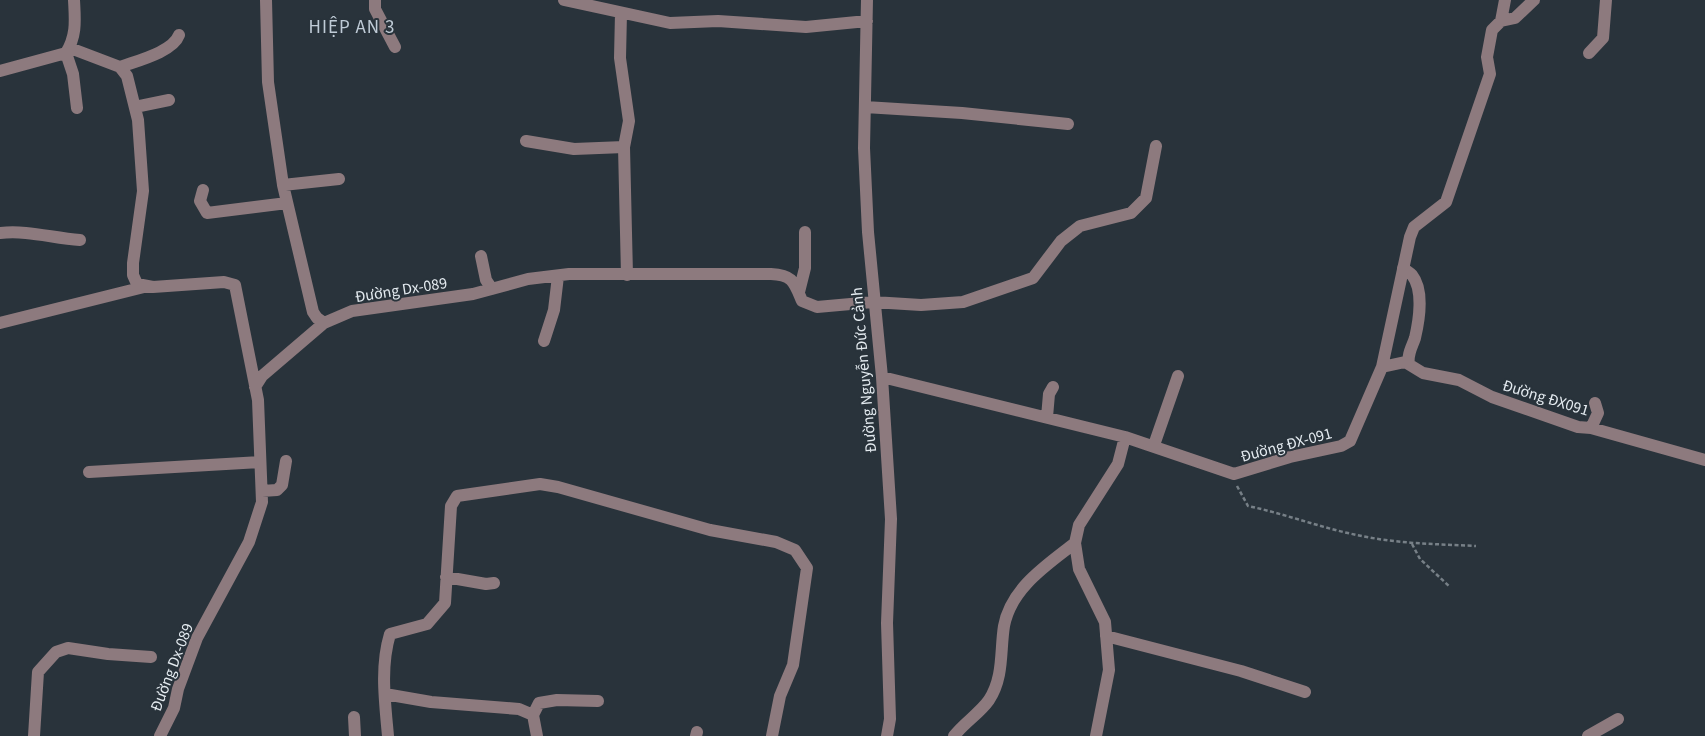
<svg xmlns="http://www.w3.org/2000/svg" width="1705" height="736" font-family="'Source Sans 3',sans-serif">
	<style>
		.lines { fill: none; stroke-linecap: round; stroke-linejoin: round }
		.path { stroke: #778087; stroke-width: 2.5; stroke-dasharray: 4 2.5; stroke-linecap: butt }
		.minor { stroke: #8d7a7e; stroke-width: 12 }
		.labels { text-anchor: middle; stroke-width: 4; stroke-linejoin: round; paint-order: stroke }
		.street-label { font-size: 16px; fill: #e4ebf0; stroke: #29333b }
		.quarter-label { font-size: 19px; letter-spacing: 1px; fill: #bfcbd6; stroke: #29333b }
	</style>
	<rect width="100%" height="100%" fill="#29333b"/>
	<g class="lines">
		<path class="path" d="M1237 486 1248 506C1286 514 1324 529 1362 536 1400 544 1437 544 1476 546
			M1412 544 1420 559 1450 587"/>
		<path class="minor" d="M266 0 268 82 283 185 313 312 317 318 324 323
			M375 0V9L395 47
			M564 0 670 23 718 21 806 27 867 21
			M867 0 864 148 868 232 882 377 891 519 887 623 890 719 887 736
			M621 13 620 58 629 121 624 147 627 275
			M1501 21 1505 0
			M70 48 120 67 127 76 138 120 143 191 133 263V275L137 284 153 287 224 282 235 285 258 400 262 502 249 542 197 638 178 689 174 708 160 736
			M66 53 73 74 77 108
			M1589 53 1603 38 1606 0
			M120 67C136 61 173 52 179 35
			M0 71 66 53C77 35 75 20 74 0
			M135 107 169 100
			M865 107 962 113 1068 124
			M526 141 574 149 624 147
			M283 185 339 179
			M203 190 200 201 207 213 287 203
			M0 233C28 230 52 238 80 240
			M481 256 486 280 492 289
			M1403 268C1405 270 1410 273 1412 275 1424 290 1419 321 1415 338 1412 347 1407 354 1409 364
			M799 292 805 268V232
			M0 323 148 286
			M544 341 554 310 558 276
			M1382 367 1405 362 1423 373 1459 380 1492 397 1578 427 1591 428 1705 460
			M882 377 1125 437 1234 474 1290 457 1341 446 1350 441 1382 367 1410 237 1414 227 1446 202 1490 74 1487 57 1492 30 1501 21 1515 18 1534 0
			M255 387 262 376 324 323 352 311 473 294 528 279 569 274H771C793 275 794 282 802 301L817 307 873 302 921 305 963 302 1033 278 1061 241 1080 226 1131 213 1146 198 1156 146
			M1047 417 1049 394 1053 387
			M1591 428 1598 413 1595 403
			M1154 445 1178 376
			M89 472 260 462
			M262 491 277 490 282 485 286 461
			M446 577 486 584 494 583
			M1106 636 1241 671 1305 692
			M385 694 431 702 519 709 533 715
			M354 717 355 736
			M34 736 38 672 56 652 68 648 108 654 151 657
			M388 736C385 702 380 667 390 634L427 624 445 603 451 506 457 496 540 484 558 487 710 530 776 542 795 550 807 568 793 665 780 696 772 736
			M537 736 533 715 539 703 557 700 598 701
			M696 736 697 732
			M954 736C964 723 980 713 989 700 1004 677 1000 651 1004 626 1011 588 1047 565 1075 543
			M1096 736 1109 670 1105 622 1079 569 1075 543 1079 525 1118 464 1125 437
			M1588 736 1618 719"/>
	</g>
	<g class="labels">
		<g class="street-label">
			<text transform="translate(401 289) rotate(-9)" y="6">Đường Dx-089</text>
			<text transform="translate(863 370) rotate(-95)" y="6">Đường Nguyễn Đức Cảnh</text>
			<text transform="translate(1546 397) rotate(17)" y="6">Đường ĐX091</text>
			<text transform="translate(1286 444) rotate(-15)" y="6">Đường ĐX-091</text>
			<text transform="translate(171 667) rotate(-69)" y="6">Đường Dx-089</text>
		</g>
		<g class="quarter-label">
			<text x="352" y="33">HIỆP AN 3</text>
		</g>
	</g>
</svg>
